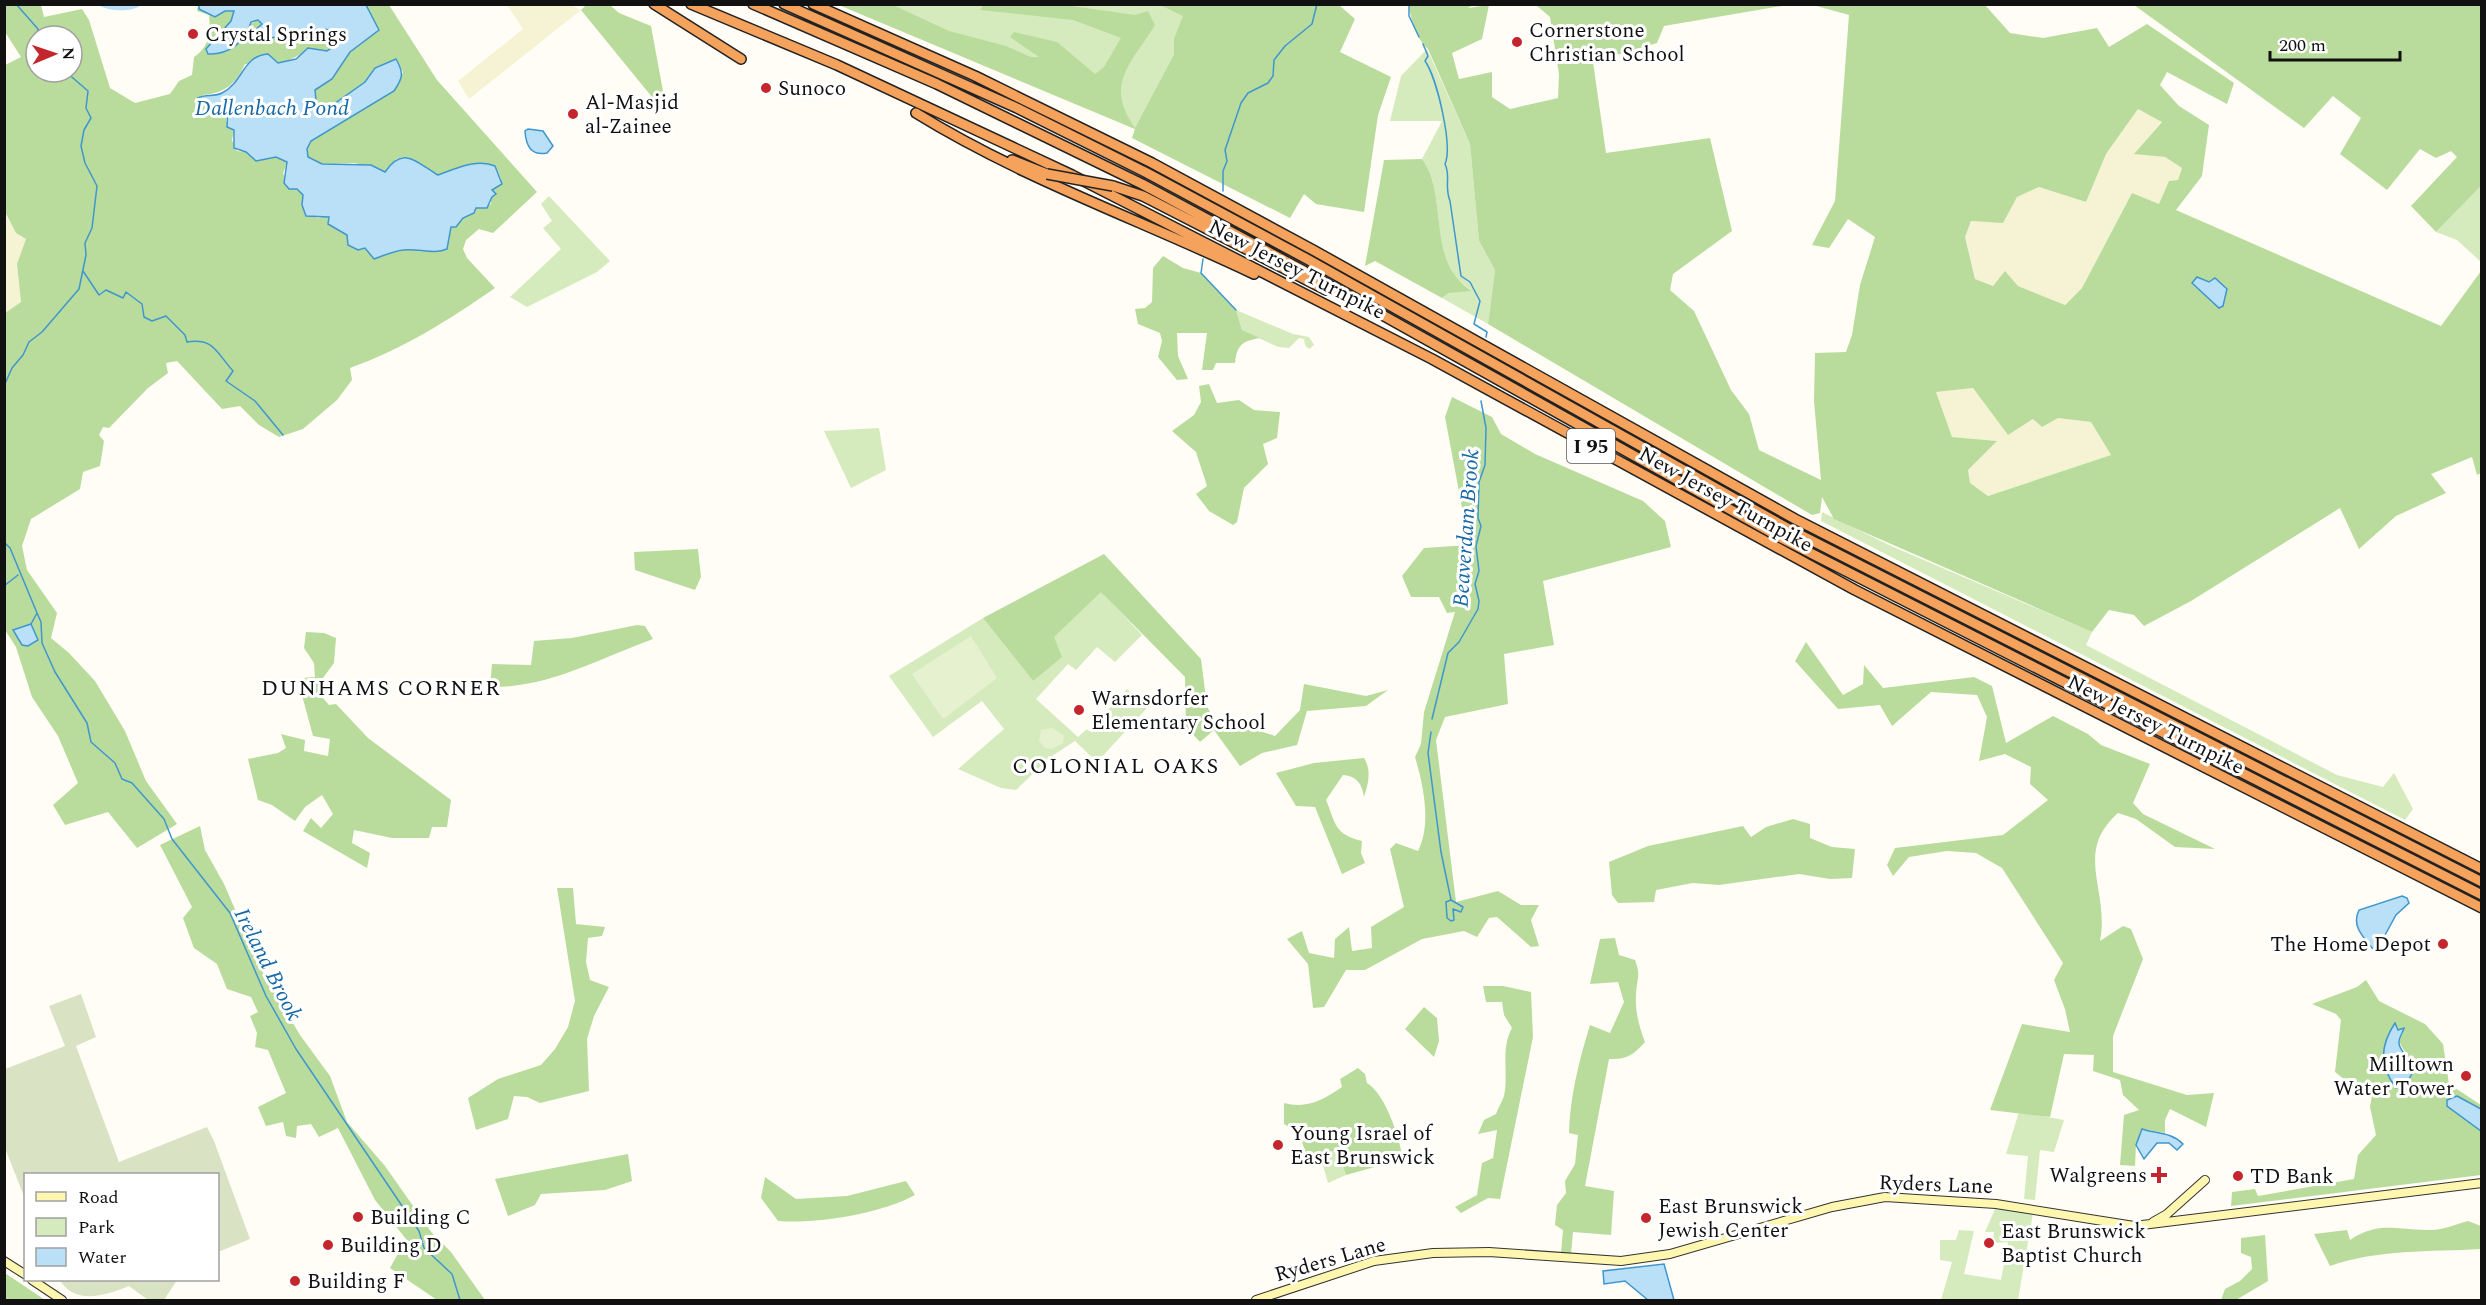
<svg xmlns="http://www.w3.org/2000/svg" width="2486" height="1305" font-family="Spectral,serif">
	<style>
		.farmland { fill: #f6f3d4 }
		.green { fill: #d5ebbd }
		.forest { fill: #b9dc9c; fill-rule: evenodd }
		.cemetery { fill: #d9e3c4 }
		.pitch { fill: #e6f2cf }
		.water { fill: #b9e0f7; stroke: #3f96cf; stroke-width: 1.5 }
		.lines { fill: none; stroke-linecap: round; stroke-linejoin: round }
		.stream { stroke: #3f96cf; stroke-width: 1.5 }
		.canal { stroke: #b9e0f7; stroke-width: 4.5 }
		.secondary-casing { stroke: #333; stroke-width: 10 }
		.highway-casing { stroke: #222; stroke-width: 12 }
		.secondary { stroke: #fff6b0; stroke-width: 8 }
		.highway { stroke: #f5a25d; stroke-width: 9 }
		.highway-bridge-casing { stroke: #222; stroke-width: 12; stroke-linecap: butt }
		.highway-bridge { stroke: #f5a25d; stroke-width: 9 }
		.poi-dot { fill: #c4262e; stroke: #fff; stroke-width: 2 }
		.labels { text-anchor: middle; stroke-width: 6; stroke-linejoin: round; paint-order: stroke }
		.shield { fill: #fff; stroke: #585858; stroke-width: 1.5 }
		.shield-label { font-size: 20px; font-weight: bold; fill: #111 }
		.poi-label { font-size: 21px; fill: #111; stroke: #fff; text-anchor: start }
		.street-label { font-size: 21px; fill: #111; stroke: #fff }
		.water-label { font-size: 22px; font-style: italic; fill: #1768a6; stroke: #fff }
		.neighbourhood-label { font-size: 22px; letter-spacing: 1.5px; fill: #111; stroke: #fff }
	</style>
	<rect width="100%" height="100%" fill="#fffdf5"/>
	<path class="farmland" d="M507 5H571L581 10 469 99 458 81 523 29Z
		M2138 109 2162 121 2135 154 2165 157 2182 168 2178 180 2169 181 2159 205 2132 193 2082 288 2064 305 2018 286 2005 272 1993 286 1975 279 1965 237 1971 221 2003 222 2017 197 2039 187 2086 202 2106 154Z
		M4 212 16 233 26 239 17 264 21 302 5 313Z
		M1973 388 2008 435 2033 419 2058 418 2091 422 2111 455 1988 496 1970 483 1968 470 1996 441 1952 437 1936 392Z"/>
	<path class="green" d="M839 5H1205L1197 9 1135 129Z
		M1427 49 1470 144 1479 241 1495 270 1488 324 1442 298 1449 293 1470 290C1465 285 1458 280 1453 274 1433 246 1444 187 1422 159L1442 121H1390L1401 76Z
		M2481 186V262L2457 240 2436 232Z
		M549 196 610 261 597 272 527 307 510 297 561 249 543 228 552 221 541 204Z
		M1236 310 1293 334 1309 337 1314 345 1309 349 1305 345 1304 339 1299 338 1289 348 1278 347 1242 330Z
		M879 428 886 470 851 488 824 431Z
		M1822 512 1891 546 2092 632 2086 645 2337 775 2383 787 2394 773 2413 809 2405 820 1821 521Z
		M1101 591 1142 635 1115 662 1097 647 1076 670 1068 664 1036 699 1078 737 1087 729 1089 731 1127 689 1147 708 1097 762 1075 741 1049 758 1016 790 1001 788 958 769 1004 729 982 701 933 737 889 676 983 618 1033 681 1053 637Z
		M2019 1112 2064 1120 2054 1152 2040 1150 2035 1200 2024 1199 2028 1156 2006 1154Z
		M1339 1150 1346 1175 1328 1183 1320 1155Z
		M1995 1209 2033 1213 2018 1300H1941L1952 1262 1940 1260V1240H1956L1959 1230 1974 1231 1964 1274 2001 1280 2008 1242 1993 1243 1994 1232H1985Z"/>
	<path class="forest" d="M1057 4 1135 15 1148 11 1155 25C1131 64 1104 84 1135 128L1174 54V39L1183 16 1160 5H1339L1355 19 1340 52 1391 77 1378 115 1364 212 1316 204 1304 194 1290 218 1132 138 1135 129 839 5H893L949 31 1006 46 1031 57H1039L1010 37 1014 32 1057 42 1095 74 1104 67 1121 38 1073 20 980 10 984 5Z
		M5 5H41L44 17 82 9 89 20 110 88 135 103 170 94 179 81 192 75 194 57C209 47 211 33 209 15L197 11 198 5 199 9 215 17 225 11H234L231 21 211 43 258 20 262 24 254 31 255 36 264 40 283 35 292 37 315 29 338 30 347 38 327 51 308 48C288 66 270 64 245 64 236 84 225 93 203 95L204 104 216 109 224 101 228 107 226 121 234 130 232 140 237 151 246 152 256 161 276 157 287 162 283 174 303 195 302 205 317 218 329 216C340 234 363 241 374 259 390 253 413 243 429 252L449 242 451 227H456L463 218 474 213 476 208 491 204V190L497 187 501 179 497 169 466 166 438 175C417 162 402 144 385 172L355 163 322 164 308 157 307 149 311 141 394 91 403 72 396 60 375 68 365 82 331 106 317 110 315 90 332 79 350 52 379 30 366 5H389L437 80 537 192 493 233 479 229 466 240 463 249 467 258 495 288C449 320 403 349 350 368L352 380 337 400 303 429 279 437 259 425 240 406 222 409 177 361 166 363 168 373 148 388 109 428 103 427 99 435 104 441 100 466 83 472 80 489 31 519 22 546 27 570 57 613 51 638 69 653 95 681 125 731 146 781 177 824 137 848 108 812 65 825 53 805 78 783 58 736 32 697 16 647 5 630V313L21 302 17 264 26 239 16 233 5 212V65L21 57 5 32ZM36 36H72V72H36Z
		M586 5H610L619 13 651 26 665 102H656L581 10Z
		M1409 5H1473L1468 8 1489 5 1482 39 1452 53 1459 79 1492 72V97L1510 109 1558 98 1559 74 1550 17 1536 5H1788L1664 26 1657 43 1593 62 1606 153 1710 138 1732 231 1673 274 1670 290 1694 311 1731 390 1749 414 1759 450 1821 480 1814 401 1815 353 1846 352 1852 335 1860 285 1875 237 1848 219 1829 248 1812 245 1835 201 1849 15 1813 5H1985L2010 33 2043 38 2097 28 2109 47 2147 24 2234 83 2227 104 2167 72 2160 85 2179 106 2209 125 2202 176 2176 210 2441 326 2481 271V473L2477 475 2472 457 2431 474 2446 493 2396 516 2359 549 2340 508 2191 601 2144 626 2134 615 2109 610 2092 632 1834 519 1822 497 1820 513 1812 515 1488 324 1495 270 1479 241 1470 144 1428 49C1417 40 1410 18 1409 5ZM2138 109 2162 122 2134 154 2165 157 2182 168 2178 180 2169 181 2159 204 2132 193 2082 288 2065 305 2018 286 2005 271 1993 286 1975 279 1965 237 1971 221 2003 223 2017 197 2039 187 2086 202 2106 154ZM1973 388 2008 435 2033 419 2042 427 2058 418 2091 422 2111 455 1988 496 1970 483 1968 470 1997 441 1952 437 1936 392Z
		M2134 5H2481V186L2436 232 2411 206 2457 157 2451 151 2436 158 2420 149 2387 190 2340 154 2361 118 2333 96 2304 128Z
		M1422 159C1444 186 1433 247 1454 274 1458 280 1465 286 1471 291L1449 293 1442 298 1375 261 1365 266 1384 160Z
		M1163 256 1183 268 1201 273 1236 310 1242 330 1260 338C1242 341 1237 345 1235 363H1216L1213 370H1202L1207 333H1177L1178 356 1188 379 1177 380 1158 357 1162 341 1160 333 1138 324 1135 309 1145 308 1152 302 1153 268Z
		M1209 384 1217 403 1239 400 1254 410 1280 412 1277 438 1263 444 1268 464 1244 488 1237 522 1233 525 1209 511 1196 494 1207 486 1196 452 1172 431 1194 415 1201 402 1199 386Z
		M1452 397 1492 417 1501 434 1535 454 1643 501 1665 521 1671 547 1543 581 1554 645 1504 654 1508 704 1445 717 1436 740 1456 902 1498 891 1521 905H1539L1531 920 1539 946 1531 947 1497 917 1489 918 1477 937 1464 931 1422 939 1365 970H1346L1324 1007 1313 1008 1308 964 1287 939 1302 931 1309 953 1334 958 1335 939 1349 927 1352 951 1372 948 1371 927 1404 907 1390 849 1396 843 1418 851C1432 824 1423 784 1415 757L1421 744 1424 712 1455 612 1447 613 1439 597H1411L1402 576 1424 548 1469 545 1445 417Z
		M698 549 701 577 695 590 635 570 634 552Z
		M1104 554 1201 659 1207 706 1214 721 1226 720 1275 736 1300 710 1304 684 1366 696 1388 690 1366 706 1307 711 1297 745 1262 753 1240 766 1214 730 1200 742 1186 727 1185 677 1101 592 1054 637 1062 657 1033 681 983 618Z
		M637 625 645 626 653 639C598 659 549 688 490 687L492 664 531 665 534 641 572 638Z
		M306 632 324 633 336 638 334 663 320 682 323 698 329 705 336 704 368 738 451 800 447 827H432L429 838H392L354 830 352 843 370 853 367 868 303 831 311 818 321 828 333 814 322 795 305 807 295 821 272 805 258 800 248 759 278 753 286 748 281 734 305 740 304 751 328 756 330 739 313 736 300 688 302 678 315 677 314 663 304 648Z
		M1806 642 1843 695 1863 684 1864 665 1883 688 1974 677 1992 686 2006 743 2053 716 2088 734 2101 745 2150 764 2133 803 2143 814 2215 849 2175 847 2136 819 2118 813C2073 853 2110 890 2100 941L2123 926 2131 929 2143 959 2113 1036V1072L2187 1095 2214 1093 2206 1127 2170 1109 2165 1120V1133L2142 1129 2136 1145 2135 1166 2120 1165 2124 1115 2139 1110 2123 1095 2120 1080 2093 1071 2094 1055 2064 1054 2050 1117 1990 1110 2022 1024 2070 1032 2065 1009 2054 980 2063 963 2002 868 1976 853 1947 851 1909 857 1893 876 1887 865 1895 848 2003 835 2048 800 2030 784 2031 767 2005 754 1979 761 1987 717 1977 695 1931 692 1892 726 1880 705 1838 709 1795 661Z
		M1364 758C1372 771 1368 784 1364 797 1362 784 1357 776 1343 775L1326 800C1336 824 1334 834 1362 841L1361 853 1365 863 1342 874 1315 807 1296 806 1276 773 1314 763Z
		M1793 819 1810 824V838L1832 847 1855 849 1852 878 1830 879 1799 874 1719 885 1693 883 1656 890 1654 902 1618 903 1612 895 1609 862 1648 846 1743 826 1751 837 1766 827Z
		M200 826 205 850 224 884 261 969 300 1035 330 1076 347 1122 385 1166 432 1233 451 1252 485 1300H437L390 1268 406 1239 375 1200 338 1128 319 1137 311 1124 297 1126 296 1138 286 1136 283 1122 266 1126 258 1107 286 1093 268 1050 255 1047 257 1033 250 1016 258 1012 251 997 227 989 217 964 194 948 183 918 192 907 160 845Z
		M557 888H573L576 924 605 927 602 936 588 938 586 962 590 980 609 987 594 1016 587 1039 589 1091 540 1103 527 1097 514 1096 508 1119 476 1130 468 1098 498 1079 541 1065 555 1049 568 1027 575 1001Z
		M1615 938 1619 955 1635 960C1641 976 1637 978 1636 994 1635 1012 1639 1026 1645 1042 1633 1055 1627 1060 1609 1059L1585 1186 1614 1191 1611 1235 1573 1232 1571 1254 1561 1253 1563 1230 1555 1225 1557 1205 1566 1193 1565 1181 1575 1164 1578 1135 1569 1133C1570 1096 1579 1061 1590 1025L1610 1033 1624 1002 1618 982 1590 984 1600 939Z
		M2366 980 2379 1001 2425 1024 2443 1044 2449 1084 2481 1105V1109L2457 1096 2447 1106 2481 1131V1175L2231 1206 2232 1192 2255 1189 2258 1196 2354 1179 2358 1155 2376 1135 2370 1107 2372 1095 2368 1089 2355 1088 2335 1072 2341 1020 2336 1014 2312 1004 2357 987ZM2395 1024 2398 1030 2403 1033 2398 1040 2415 1069 2396 1088 2387 1073Z
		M1483 986H1503L1531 992 1533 1037 1500 1199 1488 1198 1461 1213 1455 1207 1477 1195 1482 1163 1493 1158 1497 1130 1478 1134 1484 1120 1496 1114C1498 1108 1502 1102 1504 1096 1509 1072 1500 1050 1512 1028L1504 1015 1502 1002H1486Z
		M1424 1007 1437 1018 1439 1041 1434 1057 1405 1029Z
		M1358 1068 1365 1074 1367 1083C1386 1095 1399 1137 1403 1159L1346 1175 1338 1150 1308 1158 1298 1132 1284 1124V1103C1307 1109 1323 1100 1342 1087L1340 1079Z
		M628 1154 632 1181 605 1190 541 1194 535 1205 508 1216 495 1179Z
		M765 1177 796 1199 847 1196 906 1181 915 1195C880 1214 817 1224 778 1221L761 1198Z
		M2468 1221 2481 1226V1249C2430 1252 2378 1249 2330 1266L2314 1234 2347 1230 2350 1240C2380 1220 2398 1231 2431 1230 2443 1230 2456 1224 2468 1221Z
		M2265 1235 2268 1281 2236 1300H2221L2225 1289 2240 1281 2252 1269 2251 1257 2241 1253V1238Z
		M5 1273 45 1300H5Z"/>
	<path class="cemetery" d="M81 994 96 1037 76 1046 119 1162 207 1127 214 1141 250 1239 218 1252V1174H26L25 1199 5 1148V1069L65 1046 49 1006Z
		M60 1280H177L164 1300H148L129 1286C105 1296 74 1305 60 1280Z"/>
	<path class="pitch" d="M971 636 997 678 943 719 912 674Z
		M1052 728 1064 736 1063 743 1052 749 1045 748 1039 741 1041 730Z"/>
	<path class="water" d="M199 5H366L379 30 350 52 332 79 315 90 317 110 331 106 365 82 375 68 396 59C404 73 403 78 394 91L311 141 307 149 308 157 322 164 371 165 385 172C403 145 416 162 438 175 455 169 477 158 495 166L502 184 492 190 496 194 492 197 487 208H476L474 213 463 218 456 227H451L447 249C434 255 418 248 403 250 393 251 383 256 374 259L365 248 358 250 348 245 347 235 328 224 329 217 306 216 302 205 303 195 297 189H289L284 183 287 162 276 157 256 161 246 152 234 148V130L227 127 228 107 225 101 216 109 204 104 198 98C205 94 215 97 222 93 244 82 242 56 268 54L278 63 296 59 308 48 327 51 347 38 338 30 315 29 292 37 283 35 264 40 256 36 254 31 262 24 258 20 251 22C246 42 228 55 208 54L206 49 231 21 234 11H225L215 17 199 9Z
		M528 129 543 131 553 146 547 153C531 156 526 146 525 131Z
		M2197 277 2209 282 2215 278 2227 289 2223 306 2219 308 2192 283Z
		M31 624 38 640 28 646 22 645 13 630Z
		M2402 896 2407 898 2409 903 2396 915 2384 937 2376 941 2375 952C2367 940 2350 928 2359 910Z
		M2395 1023 2398 1030 2404 1028C2403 1033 2398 1038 2399 1043 2399 1049 2406 1054 2408 1061L2416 1066 2403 1090 2400 1086 2396 1088C2379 1065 2380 1046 2395 1023Z
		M2457 1096 2481 1109V1131L2447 1106V1100Z
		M2142 1129C2157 1134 2171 1132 2183 1144L2177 1150 2169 1143H2157L2144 1159 2136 1145Z
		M1664 1264 1674 1300H1648L1625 1281 1604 1284 1603 1271Z"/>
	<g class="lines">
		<path class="stream" d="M16 4 38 29 36 39
			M1409 4V16L1419 37
			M1423 44 1428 56 1425 61C1437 78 1453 146 1445 164 1451 176 1444 186 1450 201L1461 276 1470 282 1480 301 1474 324 1487 332 1486 337
			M1223 191V171L1227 161 1225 150 1241 103 1248 93 1268 83 1273 76 1274 60 1285 46 1312 24 1317 4
			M1203 259 1201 273 1236 310
			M83 271 99 295 106 290 123 298 126 292 142 304 144 317 152 321 166 316 185 335 187 342C214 338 216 352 233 371L226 381 255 401 283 435
			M4 386 12 368 23 355 29 342 42 332 79 289 86 255 85 243 92 228 97 186 85 163 81 146 84 130 91 118 86 108 88 91 66 72
			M4 542 10 548 37 613 31 624
			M4 586 18 575
			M37 613 41 622 42 643 55 672 87 723 91 742 115 763 122 779 132 783 164 819 172 839 230 913 266 996 296 1049 419 1231 424 1248 452 1274 460 1300
			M1432 719 1448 653 1459 642 1478 609 1479 601 1475 584 1479 571 1476 546 1481 526 1478 518 1479 482 1485 465 1486 428 1481 401
			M1431 732 1428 753 1441 852 1451 900
			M1451 900 1463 907 1461 912 1453 909 1454 920 1451 921 1447 918 1446 902Z"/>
		<path class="canal" d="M101 4C111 9 130 10 139 4"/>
		<g class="secondary-casing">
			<path id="secondary" d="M2153 1222 2167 1214 2205 1180
				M4 1261 26 1275
				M32 1280 62 1300
				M1256 1300 1374 1261 1433 1253 1489 1252 1621 1261 1670 1254 1832 1207 1885 1197 1996 1204 2134 1226 2482 1183"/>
		</g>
		<g class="highway-casing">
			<path id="highway" d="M654 4 741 59
				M691 4 837 65 1072 175 1432 359 1855 590 2482 908
				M753 4 937 84 1142 184 1302 270 1783 539 2482 895
				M784 4 1017 108 1147 173 1307 259 1789 529 2482 882
				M813 4 975 76 1152 163 1313 250 1795 519 2482 869
				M916 113C1023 179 1141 220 1254 274
				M1012 160 1047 174
				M1113 186 1143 196 1326 290"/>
		</g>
		<use href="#secondary" class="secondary"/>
		<use href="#highway" class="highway"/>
		<g class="highway-bridge-casing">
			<path id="highway-bridge" d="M1047 174 1113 186"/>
		</g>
		<use href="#highway-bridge" class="highway-bridge"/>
	</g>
	<g class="poi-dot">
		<circle cx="193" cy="34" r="6"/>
		<circle cx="1517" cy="42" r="6"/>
		<circle cx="766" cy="88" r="6"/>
		<circle cx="573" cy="114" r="6"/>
		<circle cx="1079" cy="710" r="6"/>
		<circle cx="2443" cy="944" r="6"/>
		<circle cx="2466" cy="1076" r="6"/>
		<circle cx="1278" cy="1145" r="6"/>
		<path d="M2156 1166h6v6h6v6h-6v6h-6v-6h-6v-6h6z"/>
		<circle cx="2238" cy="1176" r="6"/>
		<circle cx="358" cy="1217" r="6"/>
		<circle cx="1646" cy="1218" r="6"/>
		<circle cx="1989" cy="1243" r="6"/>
		<circle cx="328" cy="1245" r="6"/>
		<circle cx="295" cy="1281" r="6"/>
	</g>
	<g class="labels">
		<rect class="shield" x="1567" y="429" width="48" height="34" rx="4.5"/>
		<g class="shield-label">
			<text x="1591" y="453">I 95</text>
		</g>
		<g class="poi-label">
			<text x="1529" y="37">Cornerstone<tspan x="1529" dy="24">Christian School</tspan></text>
			<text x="205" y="41">Crystal Springs</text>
			<text x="778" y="95">Sunoco</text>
			<text x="585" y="109">Al-Masjid<tspan x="585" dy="24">al-Zainee</tspan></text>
			<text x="1091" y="705">Warnsdorfer<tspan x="1091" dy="24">Elementary School</tspan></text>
			<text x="2431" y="951" text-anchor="end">The Home Depot</text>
			<text x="2454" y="1071" text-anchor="end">Milltown<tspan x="2454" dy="24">Water Tower</tspan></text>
			<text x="1290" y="1140">Young Israel of<tspan x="1290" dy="24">East Brunswick</tspan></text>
			<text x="2147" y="1182" text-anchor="end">Walgreens</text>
			<text x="2250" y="1183">TD Bank</text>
			<text x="1658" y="1213">East Brunswick<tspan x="1658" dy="24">Jewish Center</tspan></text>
			<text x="370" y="1224">Building C</text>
			<text x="2001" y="1238">East Brunswick<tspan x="2001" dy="24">Baptist Church</tspan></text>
			<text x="340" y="1252">Building D</text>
			<text x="307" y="1288">Building F</text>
		</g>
		<g class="street-label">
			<text transform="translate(1297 269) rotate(27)" y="7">New Jersey Turnpike</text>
			<text transform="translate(1726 499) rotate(29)" y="7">New Jersey Turnpike</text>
			<text transform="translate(2156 724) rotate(27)" y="7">New Jersey Turnpike</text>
			<text transform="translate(1936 1184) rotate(2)" y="7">Ryders Lane</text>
			<text transform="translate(1330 1259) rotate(-16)" y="7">Ryders Lane</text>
		</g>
		<g class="water-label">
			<text x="272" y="115">Dallenbach Pond</text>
			<text transform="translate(1465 528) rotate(-86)" y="8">Beaverdam Brook</text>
			<text transform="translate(269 964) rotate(63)" y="8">Ireland Brook</text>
		</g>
		<g class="neighbourhood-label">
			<text x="381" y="695">DUNHAMS CORNER</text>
			<text x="1116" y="773">COLONIAL OAKS</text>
		</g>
	</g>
	<rect width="2486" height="1305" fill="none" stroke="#111111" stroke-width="12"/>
	<rect x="24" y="1173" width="195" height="108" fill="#ffffff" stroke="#a0a0a0" stroke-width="1.5"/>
	<rect x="36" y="1192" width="30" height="9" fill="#fff6b0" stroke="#a0a0a0" stroke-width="1.5"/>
	<text x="78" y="1203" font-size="18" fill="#111111">Road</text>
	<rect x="36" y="1218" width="30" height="18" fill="#d5ebbd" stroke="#a0a0a0" stroke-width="1.5"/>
	<text x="78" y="1233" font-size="18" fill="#111111">Park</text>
	<rect x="36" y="1248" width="30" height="18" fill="#b9e0f7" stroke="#a0a0a0" stroke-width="1.5"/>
	<text x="78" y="1263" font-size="18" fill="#111111">Water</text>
	<g transform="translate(54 54) rotate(88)"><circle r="28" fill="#ffffff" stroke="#a0a0a0" stroke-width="1.5"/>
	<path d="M0-4.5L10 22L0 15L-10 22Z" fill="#c4262e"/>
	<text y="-9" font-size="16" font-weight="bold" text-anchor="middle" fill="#111111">N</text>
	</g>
	<path d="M2270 51v9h130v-9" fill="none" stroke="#111111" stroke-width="3"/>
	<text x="2279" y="51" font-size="18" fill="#111111" stroke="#ffffff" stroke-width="4.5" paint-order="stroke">200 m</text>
</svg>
